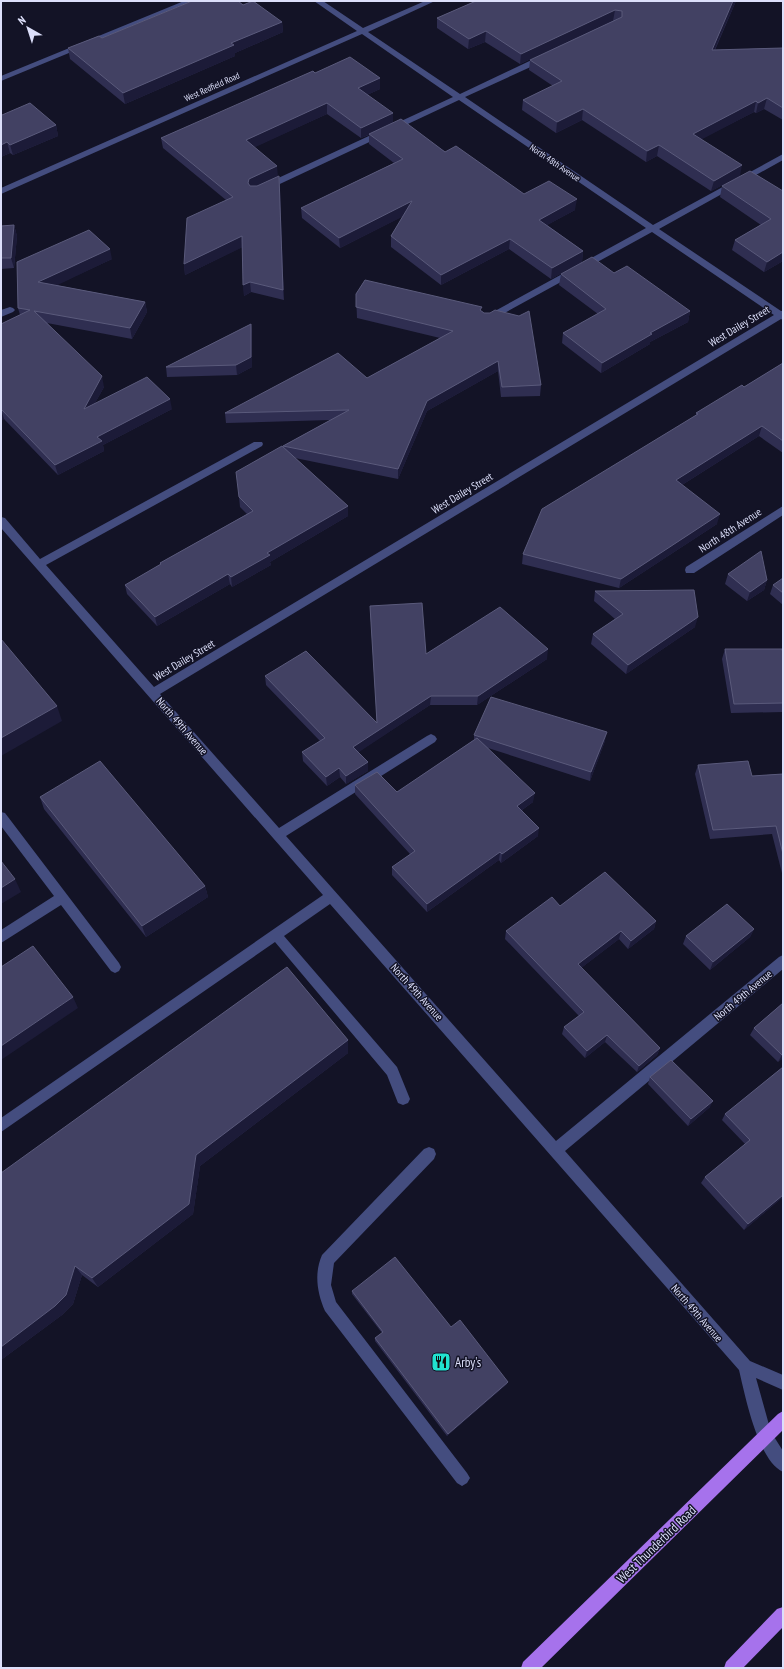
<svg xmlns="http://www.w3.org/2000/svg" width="784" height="1669" font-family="'PT Sans Narrow',sans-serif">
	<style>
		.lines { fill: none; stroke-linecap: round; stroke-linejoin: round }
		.minor { fill: #444d7f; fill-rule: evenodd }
		.major { fill: #a672ec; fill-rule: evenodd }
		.wall { fill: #2f2e51 }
		.shaded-wall { fill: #1c1b38 }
		.building { fill: #424163; stroke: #5a5a7b }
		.labels { text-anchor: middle; stroke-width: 3; stroke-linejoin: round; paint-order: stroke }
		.far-street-label { font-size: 9px; fill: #dcdffa; stroke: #131326 }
		.street-label { font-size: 11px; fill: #dcdffa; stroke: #131326 }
		.near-poi-label { font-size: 13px; fill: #dcdffa; stroke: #131326; text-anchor: start }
		.near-street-label { font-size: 13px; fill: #dcdffa; stroke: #131326 }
	</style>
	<rect width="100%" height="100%" fill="#131326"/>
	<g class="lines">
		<path class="minor" d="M184 1H195L1 81V76Z
			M314 1H323L363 28 425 1H435L368 32 460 94 540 56H546V60L465 97 653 225 783 154V160L659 229 781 311H783V320L781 319 160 694 279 828 427 736 431 734 435 736 437 739 435 742 286 836 556 1141 779 957 783 955V969L565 1151 750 1361 783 1375V1390L756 1378 771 1432 783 1451V1472C758 1461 745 1395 739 1370L330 904 284 936 397 1067 410 1099 408 1103 403 1105 398 1103 387 1075 275 942 1 1132V1118L323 895 1 528V517L5 518 40 559 254 442H262L263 444 262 446 46 565 154 687 774 315 652 232 490 321H484L482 319 484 317 646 228 459 100 267 190H261L260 188 261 186 453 97 362 34 1 194V188L357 31Z
			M10 307 13 308 15 310 13 312 1 317V310Z
			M783 506V515L694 573H686L685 570 686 567Z
			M1 812 5 813 119 963 121 967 119 971 115 973 111 971 61 905 1 943V930L54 896 1 826Z
			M429 1147 434 1149 436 1154 434 1159 334 1263 331 1285 336 1302 467 1473 470 1478 467 1483 462 1486 457 1483 325 1311C317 1293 314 1273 322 1255L424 1149Z"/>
		<path class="major" d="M783 1411V1430L541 1668H521L523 1662 778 1414Z
			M783 1607V1627L743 1668H724L726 1662 777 1609Z"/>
	</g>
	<path class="wall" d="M189 1H238L243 5 282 22 283 32 235 53V56L125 104 70 59 68 48 102 38 189 2Z
		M476 1H736L715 50 783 48V120L764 109 756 113 754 112 701 139 740 176 711 191 657 156 646 162 582 120 556 133 522 110 523 100 553 86 529 70 530 60 613 21 520 64 485 42 468 49 437 28V18Z
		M315 73 380 78V89L367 95 393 123 524 194 575 210 547 225 583 251 582 262 551 279 509 249 441 285 391 247V236L403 216 340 248 302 218 301 208 394 163 369 144V135L361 138 327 114 254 147 278 176H279L284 300 251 292 244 296 242 247 185 275 184 264 226 200 163 148 161 138Z
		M2 115 56 125 58 136 13 155 10 153 1 157Z
		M722 186 783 191V261L764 272 732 250 735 240 761 225 720 197Z
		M14 225 17 236 14 268 1 269V226Z
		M112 259 56 285 145 302 147 312 132 339 47 323 104 387 95 403 172 409 103 445 104 451 58 475 4 419 1 421V324L20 315 18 308 17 262Z
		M614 273 690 311 688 322 650 342V344L601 373 562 343 563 333 598 314 559 285 561 274Z
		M356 294 482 311 541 385 540 396 501 397 498 371 427 411 398 479 295 458 348 516 270 562 271 565 232 587 230 584 157 626 127 594 125 585 160 565V563L247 514 240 507 239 497 284 447 283 446 330 420 226 423 225 413 367 378 440 338 357 318Z
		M251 324 252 334V367L237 375 167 377 166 367Z
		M783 363V453L759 436 682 485 717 524 619 588 522 564 523 554 696 415V413L744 387Z
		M728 574 767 580 764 590 747 601 725 584Z
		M783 578V605L770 594 773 585Z
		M595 591 695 627 626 674 591 644 593 634 615 619 594 601Z
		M370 606 426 654 547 659 477 705H430L358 752 368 762V771L346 784 340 777 327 786 303 761 302 752 320 741 266 685 265 676 377 722Z
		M725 649 783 654V712L731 713 722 659Z
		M474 735 605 741 590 781 488 748 533 802 522 810 538 836 501 863 499 860 427 912 392 875V867L410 854 355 794V785L397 792 474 740Z
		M698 765 752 776 783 774V877L772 834 710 839 695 774Z
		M40 797 205 886 208 897 146 937 44 809Z
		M560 906 656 921 654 929 628 949 619 939 581 968 660 1048 657 1055 637 1072 605 1042 585 1058 562 1034 564 1027 579 1016 505 939 506 931Z
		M754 929 750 937 710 970 683 944 686 936Z
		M783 1003V1058L778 1062 750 1035 754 1028Z
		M348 1040V1053L200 1166 193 1214 98 1287 82 1275 73 1304 62 1315 1 1360V1173Z
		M783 1067V1197L744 1230 701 1183 705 1177 745 1144 722 1120 725 1114Z
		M650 1077 710 1107 688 1126 648 1084Z
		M352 1291 451 1327 507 1384 447 1436 375 1341V1338L382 1333 352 1294Z"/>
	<path class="shaded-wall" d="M733 1H736L710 60 712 50Z
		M615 10 613 21 520 64 521 54Z
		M282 22 283 32 235 53V56L125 104 123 93 231 43Z
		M486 31 485 42 468 49 469 39Z
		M380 78V89L358 99V88Z
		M767 98 764 109 756 113 758 103Z
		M756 101 754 112 691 145 693 134Z
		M327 103V114L247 151 246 140Z
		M583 109 582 120 556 133 557 122Z
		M393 113V124L361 138V128Z
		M56 125 58 136 13 155 10 145Z
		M7 142 10 153 1 157V145Z
		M659 145 657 156 646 162 647 151Z
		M742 165 740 176 711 191 714 181Z
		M277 166 278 177 250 190 248 183 249 179Z
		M279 176 280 186 284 300 283 290Z
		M577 199 575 210 538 230 539 220Z
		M412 201V212L340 248 339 238Z
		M14 225 17 236 14 268 11 258Z
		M242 236 243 247 185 275 184 264Z
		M510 239 509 249 441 285V275Z
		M110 249 112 259 41 293 38 282Z
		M583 251 582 262 551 279 552 268Z
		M783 252V261L764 272 767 262Z
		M250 282 251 292 244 296 243 285Z
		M145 302 147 312 132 339 130 328Z
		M690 311 688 322 650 342V344L601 373 602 363 650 333Z
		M251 324 252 334V367L237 375 236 365Z
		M498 361V371L427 411 398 479V469L427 401Z
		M102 376 104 387 86 419 84 409Z
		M170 399 172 409 103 445 104 451 58 475 55 465 97 437Z
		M1 409 4 419 1 421Z
		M762 426 759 436 674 490 676 480Z
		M348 506V516L270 562 271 565 232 587 231 577 267 553Z
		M720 514 717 524 619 588 621 579Z
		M228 574 230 584 157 626 155 617Z
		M767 580 764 590 747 601 750 592Z
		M698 617 695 627 626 674 628 665Z
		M548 649 547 659 477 705 478 696Z
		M431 696 430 705 353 756V747Z
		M57 706 62 721 1 756V738Z
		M607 732 605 741 590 781 591 772Z
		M368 762V771L346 784V776Z
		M339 768 340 777 327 786 326 777Z
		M535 793 533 802 516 814 517 806Z
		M539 828 538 836 501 863 502 854Z
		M500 852 499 860 427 912V904Z
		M15 879 21 892 1 904V888Z
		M205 886 208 897 146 937 142 926Z
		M656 921 654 929 628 949 631 941Z
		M754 929 750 937 710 970 713 962Z
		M621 931 619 939 576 972 578 964Z
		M73 997 78 1008 1 1060V1046Z
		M607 1035 605 1042 585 1058 587 1051Z
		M348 1040V1053L200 1166 193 1214 98 1287 92 1278 196 1155Z
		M660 1048 657 1055 637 1072 639 1066Z
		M783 1054V1058L778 1062 782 1055Z
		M713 1101 710 1107 688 1126 691 1119Z
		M783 1195V1197L744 1230 748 1224Z
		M75 1266 82 1275 73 1304 62 1315 1 1360V1347Z
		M508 1382 507 1384 447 1436 448 1434Z"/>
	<path class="building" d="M192 1H238L243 5 253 1 282 22 231 43 234 45 123 93 68 48 99 36 102 38Z
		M476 1H733L712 50 783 48V108L767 98 758 103 756 101 693 134 742 165 714 181 659 145 647 151 583 109 557 122 523 100 562 81 530 60 622 17V11L615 10 521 54 486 31 469 39 437 18Z
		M350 57 380 78 358 88 393 113 361 128 327 103 246 140 277 166 249 179 248 183 250 186H257L279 176 283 290 250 282 243 285 242 236 184 264 187 218 233 197 161 138 313 71 315 73Z
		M30 103 56 125 10 145 7 142 1 145V114L2 115Z
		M401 119 445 152 456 146 524 194 549 181 577 199 539 220 583 251 552 268 510 239 441 275 391 236 412 201 339 238 301 208 403 159 369 134Z
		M750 171 783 191V252L767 262 735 240 771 219 722 186Z
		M14 225 11 258H1V226Z
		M89 230 110 249 38 282 145 302 130 328 34 311 102 376 84 409 147 377 170 399 97 437 102 441 55 465 1 409V324L30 310 18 308 17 262Z
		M592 257 614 273 627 266 690 311 650 333 652 334 602 363 563 333 606 309 561 274Z
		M365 280 482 307 480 310 484 313H490L495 310 519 316 529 311 541 385 502 387 498 361 427 401 398 469 283 446 349 410 225 413 338 353 367 378 453 331 356 307V294Z
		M251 324V357L236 365 166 367Z
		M783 363V441L762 426 676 480 720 514 621 579 523 554 542 509 698 414 696 413 742 385 744 387Z
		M282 446 348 506 267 553 270 555 231 577 228 574 155 617 125 585 161 564 160 563 253 511 239 497 236 472Z
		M761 551 767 580 750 592 728 574Z
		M783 578V593L773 585Z
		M694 590 698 617 628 665 593 634 623 614 595 591Z
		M422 603 426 654 500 607 548 649 478 696H431L353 747 368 762 346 776 339 768 326 777 302 752 325 738 265 676 306 651 377 723 370 606Z
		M1 639 57 706 1 738Z
		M725 649H782L783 654V703L734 704Z
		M491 697 607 732 591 772 474 735Z
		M477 738 535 793 517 806 539 828 502 854 500 852 427 904 392 867 415 851 355 785 377 772 397 792Z
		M100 761 205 886 142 926 40 797Z
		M748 761 752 776 783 774V854L776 826 713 830 698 765Z
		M1 861 15 879 1 888Z
		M605 872 656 921 631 941 621 931 578 964 660 1048 639 1066 607 1035 587 1051 564 1027 584 1012 506 931 552 897 560 906Z
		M727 904 754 929 713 962 686 936Z
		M33 946 73 997 1 1046V967Z
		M287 967 348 1040 196 1155 189 1204 92 1278 75 1266 66 1295 55 1306 1 1347V1173Z
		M783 1003V1054L782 1055 754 1028Z
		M671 1060 713 1101 691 1119 650 1077Z
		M783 1067V1195L748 1224 705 1177 750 1140 725 1114Z
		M395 1257 451 1327 460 1320 508 1382 448 1434 375 1338 383 1332 352 1291Z"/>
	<defs>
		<g id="restaurant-square" transform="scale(1)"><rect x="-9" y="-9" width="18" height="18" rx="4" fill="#21e2cf" stroke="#131326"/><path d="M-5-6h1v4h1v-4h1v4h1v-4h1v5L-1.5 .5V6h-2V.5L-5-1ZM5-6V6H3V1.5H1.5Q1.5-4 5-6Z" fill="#111"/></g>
	</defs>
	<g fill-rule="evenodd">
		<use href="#restaurant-square" x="441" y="1362"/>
	</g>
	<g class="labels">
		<g class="far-street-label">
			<text transform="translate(212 87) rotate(-24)" y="3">West Redfield Road</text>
			<text transform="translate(555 163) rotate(34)" y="3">North 48th Avenue</text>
		</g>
		<g class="street-label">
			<text transform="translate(739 326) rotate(-31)" y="4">West Dailey Street</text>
			<text transform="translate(462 493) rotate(-31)" y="4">West Dailey Street</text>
			<text transform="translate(730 530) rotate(-33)" y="4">North 48th Avenue</text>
			<text transform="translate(184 660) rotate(-31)" y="4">West Dailey Street</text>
			<text transform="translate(182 726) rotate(49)" y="4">North 49th Avenue</text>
			<text transform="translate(417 992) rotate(48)" y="4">North 49th Avenue</text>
			<text transform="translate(743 995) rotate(-40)" y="4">North 49th Avenue</text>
			<text transform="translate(697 1313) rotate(49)" y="4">North 49th Avenue</text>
		</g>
		<g class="near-poi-label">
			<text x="455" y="1367">Arby's</text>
		</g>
		<g class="near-street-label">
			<text transform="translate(656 1544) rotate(-44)" y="5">West Thunderbird Road</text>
		</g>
	</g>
	<rect width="784" height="1669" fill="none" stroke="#dcdffa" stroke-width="4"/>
	<g transform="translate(28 28) rotate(321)" stroke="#131326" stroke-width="3" paint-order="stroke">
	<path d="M0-3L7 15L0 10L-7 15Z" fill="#dcdffa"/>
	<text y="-6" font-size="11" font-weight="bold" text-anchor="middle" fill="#dcdffa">N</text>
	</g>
</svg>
